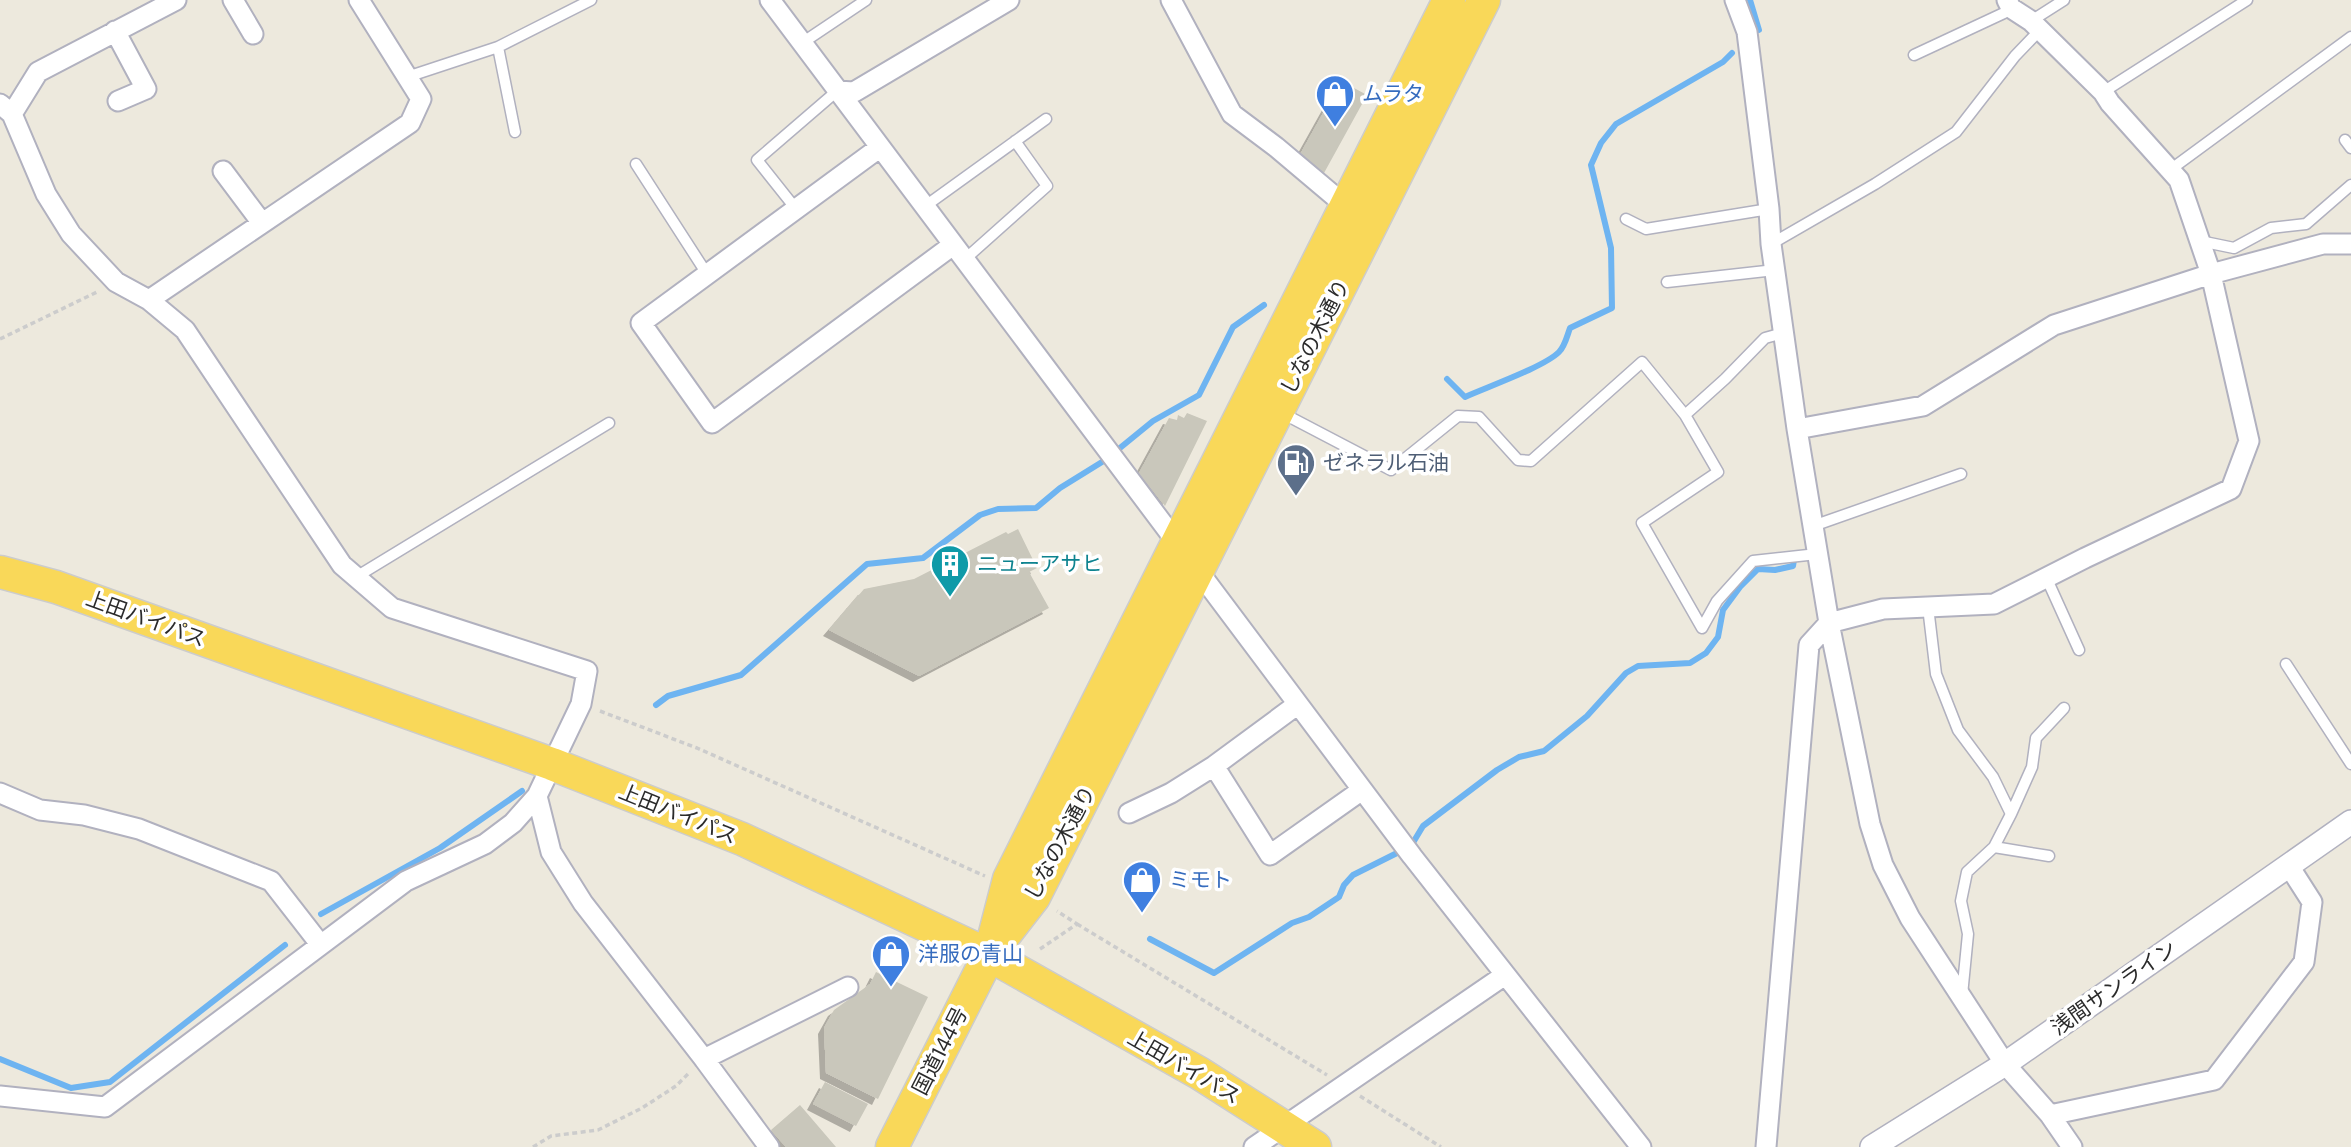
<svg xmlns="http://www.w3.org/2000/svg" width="2351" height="1147" font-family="'DM Sans','Noto Sans JP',sans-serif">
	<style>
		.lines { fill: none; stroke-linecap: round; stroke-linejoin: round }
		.stream { stroke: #6eb4f1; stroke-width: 6 }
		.building { fill: #c9c7bb; filter: url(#shadow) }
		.service-casing { stroke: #b1b1bf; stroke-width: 13 }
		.minor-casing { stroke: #b1b1bf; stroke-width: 23 }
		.tertiary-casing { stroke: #b1b1bf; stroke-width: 26 }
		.trunk-casing { stroke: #ccc; stroke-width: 35 }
		.path { stroke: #ccc; stroke-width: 3.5; stroke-dasharray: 5 3.5; stroke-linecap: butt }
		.service { stroke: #fff; stroke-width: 10 }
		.minor { stroke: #fff; stroke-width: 19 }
		.tertiary { stroke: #fff; stroke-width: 23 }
		.trunk { stroke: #f9d859; stroke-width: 32 }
		.labels { text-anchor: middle; stroke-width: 7; stroke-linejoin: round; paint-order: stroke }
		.shop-label { font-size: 21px; fill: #366cbe; stroke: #fff; text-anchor: start }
		.street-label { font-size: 21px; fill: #2b2b2b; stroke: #fff }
		.service-label { font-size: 21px; fill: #4e5e75; stroke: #fff; text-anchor: start }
		.culture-label { font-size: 21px; fill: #0d838f; stroke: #fff; text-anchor: start }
	</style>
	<defs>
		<filter id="shadow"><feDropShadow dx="-6" dy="6" stdDeviation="0" flood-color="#0004"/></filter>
	</defs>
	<rect width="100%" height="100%" fill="#ede9dd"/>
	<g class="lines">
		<path class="stream" d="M1750 0 1759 30
			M1447 379 1465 397C1487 387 1544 367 1559 352 1565 346 1567 336 1570 328L1612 308 1611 248 1591 165 1601 143 1616 124 1723 62 1732 53
			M1115 452 1153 421 1199 395 1233 327 1264 305
			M656 705 668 696 741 675 867 564 923 558 980 515 998 509 1036 508 1060 488 1102 462
			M1414 841 1423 826 1497 770 1519 757 1544 751 1587 716 1626 673 1638 666 1690 663 1706 653 1718 637 1723 610 1740 587 1758 569 1775 570 1793 566 1794 560
			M321 914 440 848 522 791
			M1150 939 1214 973 1292 923 1309 917 1339 897 1344 885 1353 875 1397 853
			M0 1059 71 1088 110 1082 285 945"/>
	</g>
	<path class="building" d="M1341 81 1367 95 1324 173 1298 158Z
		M1187 413 1207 421 1165 506 1139 473 1169 418 1177 420 1178 415 1184 418Z
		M1018 529 1037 568 1029 572 1049 608 919 676 829 630 864 589 914 579 1006 532 1008 534Z
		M876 972 928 997 878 1099 826 1073 824 1028 834 1010 870 984Z
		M825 1082 868 1104 856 1126 813 1104Z
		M800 1105 836 1147H786L771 1130Z"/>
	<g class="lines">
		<g class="service-casing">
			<path id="service" d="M2031 21 2064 0
				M802 43 866 0
				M498 47 591 0
				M1914 55 2004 13 2011 8
				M407 77 498 47 515 132
				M2103 92 2247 0
				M2345 140 2351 148
				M636 164 707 274
				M2170 170 2351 37
				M924 207 1046 119
				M796 209 757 160 837 91
				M1626 219 1646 229 1769 209
				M2200 241 2234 248 2271 228 2306 224 2351 185
				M1771 244 1875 184 1956 132 2015 56 2040 30
				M964 260 1047 186 1015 141
				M1667 282 1775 270
				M1282 413 1391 470 1458 416 1479 417 1518 460 1531 461 1642 362 1685 415 1718 472 1642 523 1702 628 1717 601 1753 561 1817 554
				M1685 415 1725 379 1765 338 1783 333
				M1813 526 1961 474
				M356 577 609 423
				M2046 577 2079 650
				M1928 607 1936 674 1958 730 1993 777 2011 814 1994 847 1967 872 1961 901 1968 934 1962 995
				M2286 664 2351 764
				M2011 814 2032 767 2036 738 2064 708
				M1994 847 2049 856"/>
		</g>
		<g class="minor-casing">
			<path id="minor" d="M233 0 253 34
				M770 0 1412 856 1641 1147
				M1171 0 1232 114 1276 147 1346 206
				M1735 0 1747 32 1769 209 1771 244 1797 429 1829 623 1870 824 1883 865 1910 918 2005 1064 2050 1115 2072 1147
				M115 31 146 89 118 101
				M837 91 854 92 1009 0
				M0 104 12 114 46 194 71 234 116 282 149 300 185 330 342 565 392 608 587 671 581 704 537 796 513 823 485 844 406 881 105 1107 0 1096
				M12 114 38 72 176 0
				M879 148 641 323 712 423 953 245
				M223 171 262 223
				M149 300 410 123 421 99 359 0
				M1797 429 1923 406 2054 325 2211 274 2323 244H2351
				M1214 766 1270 855 1362 790
				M0 793 40 810 84 815 139 829 271 881 320 944
				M537 796 551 852 583 903 704 1059 769 1147
				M1129 813 1171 793 1214 766 1298 704
				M704 1059 848 987
				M2050 1115 2214 1080 2304 962 2312 902 2289 866
				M1254 1147 1505 975
				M1766 1147 1809 645 1829 623 1883 609 1994 604 2085 558 2231 489 2249 441 2211 274 2179 180 2110 103 2103 92 2031 21 2011 8 2007 0"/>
		</g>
		<g class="tertiary-casing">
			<path id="tertiary" d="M1872 1147 2005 1064 2351 822"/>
		</g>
		<g class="trunk-casing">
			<path id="trunk" d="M0 572 56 587 552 764 742 839 989 955 1199 1073 1315 1147
				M993 941 1009 879 1449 0
				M892 1147 989 955 1034 897 1484 0"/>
		</g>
		<path class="path" d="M0 339 99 291
			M600 711 697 748 985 876
			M1077 924 1327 1075
			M1040 949 1077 924 1057 911
			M1360 1096 1441 1147
			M533 1147 551 1136 598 1130 642 1108 676 1086 689 1073"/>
		<use href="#service" class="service"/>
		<use href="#minor" class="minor"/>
		<use href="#tertiary" class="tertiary"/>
		<use href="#trunk" class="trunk"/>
	</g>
	<defs>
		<g id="shop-pin" transform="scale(2.0125)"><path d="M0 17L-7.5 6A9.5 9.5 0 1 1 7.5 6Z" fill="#3f7fe0" stroke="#fff"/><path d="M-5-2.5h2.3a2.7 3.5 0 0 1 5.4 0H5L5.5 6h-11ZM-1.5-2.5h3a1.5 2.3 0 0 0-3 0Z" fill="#fff"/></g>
		<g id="fuel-pin" transform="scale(2.0125)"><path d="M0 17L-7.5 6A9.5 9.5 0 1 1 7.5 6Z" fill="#5c6f8a" stroke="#fff"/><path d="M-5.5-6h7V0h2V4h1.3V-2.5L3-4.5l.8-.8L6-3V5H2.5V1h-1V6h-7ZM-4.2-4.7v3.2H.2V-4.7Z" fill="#fff"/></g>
		<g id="building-pin" transform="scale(2.0125)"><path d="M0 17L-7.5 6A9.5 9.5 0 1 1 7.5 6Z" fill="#0f9aa8" stroke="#fff"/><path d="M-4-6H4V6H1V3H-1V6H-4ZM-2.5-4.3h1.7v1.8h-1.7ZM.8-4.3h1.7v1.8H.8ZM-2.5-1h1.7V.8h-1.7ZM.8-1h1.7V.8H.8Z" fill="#fff"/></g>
	</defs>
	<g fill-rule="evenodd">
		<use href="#shop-pin" x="1335" y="94"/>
		<use href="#fuel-pin" x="1296" y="463"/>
		<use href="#building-pin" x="950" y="564"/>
		<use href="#shop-pin" x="1142" y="880"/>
		<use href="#shop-pin" x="891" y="954"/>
	</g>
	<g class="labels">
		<g class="shop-label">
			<text x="1362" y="101">ムラタ</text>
			<text x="1169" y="887">ミモト</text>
			<text x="918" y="961">洋服の青山</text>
		</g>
		<g class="street-label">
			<text transform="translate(1315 337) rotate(-63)" y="7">しなの木通り</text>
			<text transform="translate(146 619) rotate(20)" y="7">上田バイパス</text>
			<text transform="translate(678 814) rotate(22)" y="7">上田バイパス</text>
			<text transform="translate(1060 843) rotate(-62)" y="7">しなの木通り</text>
			<text transform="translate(2114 988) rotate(-35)" y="7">浅間サンライン</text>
			<text transform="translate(940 1051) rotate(-63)" y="7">国道144号</text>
			<text transform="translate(1184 1067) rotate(30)" y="7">上田バイパス</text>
		</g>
		<g class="service-label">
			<text x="1323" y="470">ゼネラル石油</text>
		</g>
		<g class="culture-label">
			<text x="977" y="571">ニューアサヒ</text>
		</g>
	</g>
</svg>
